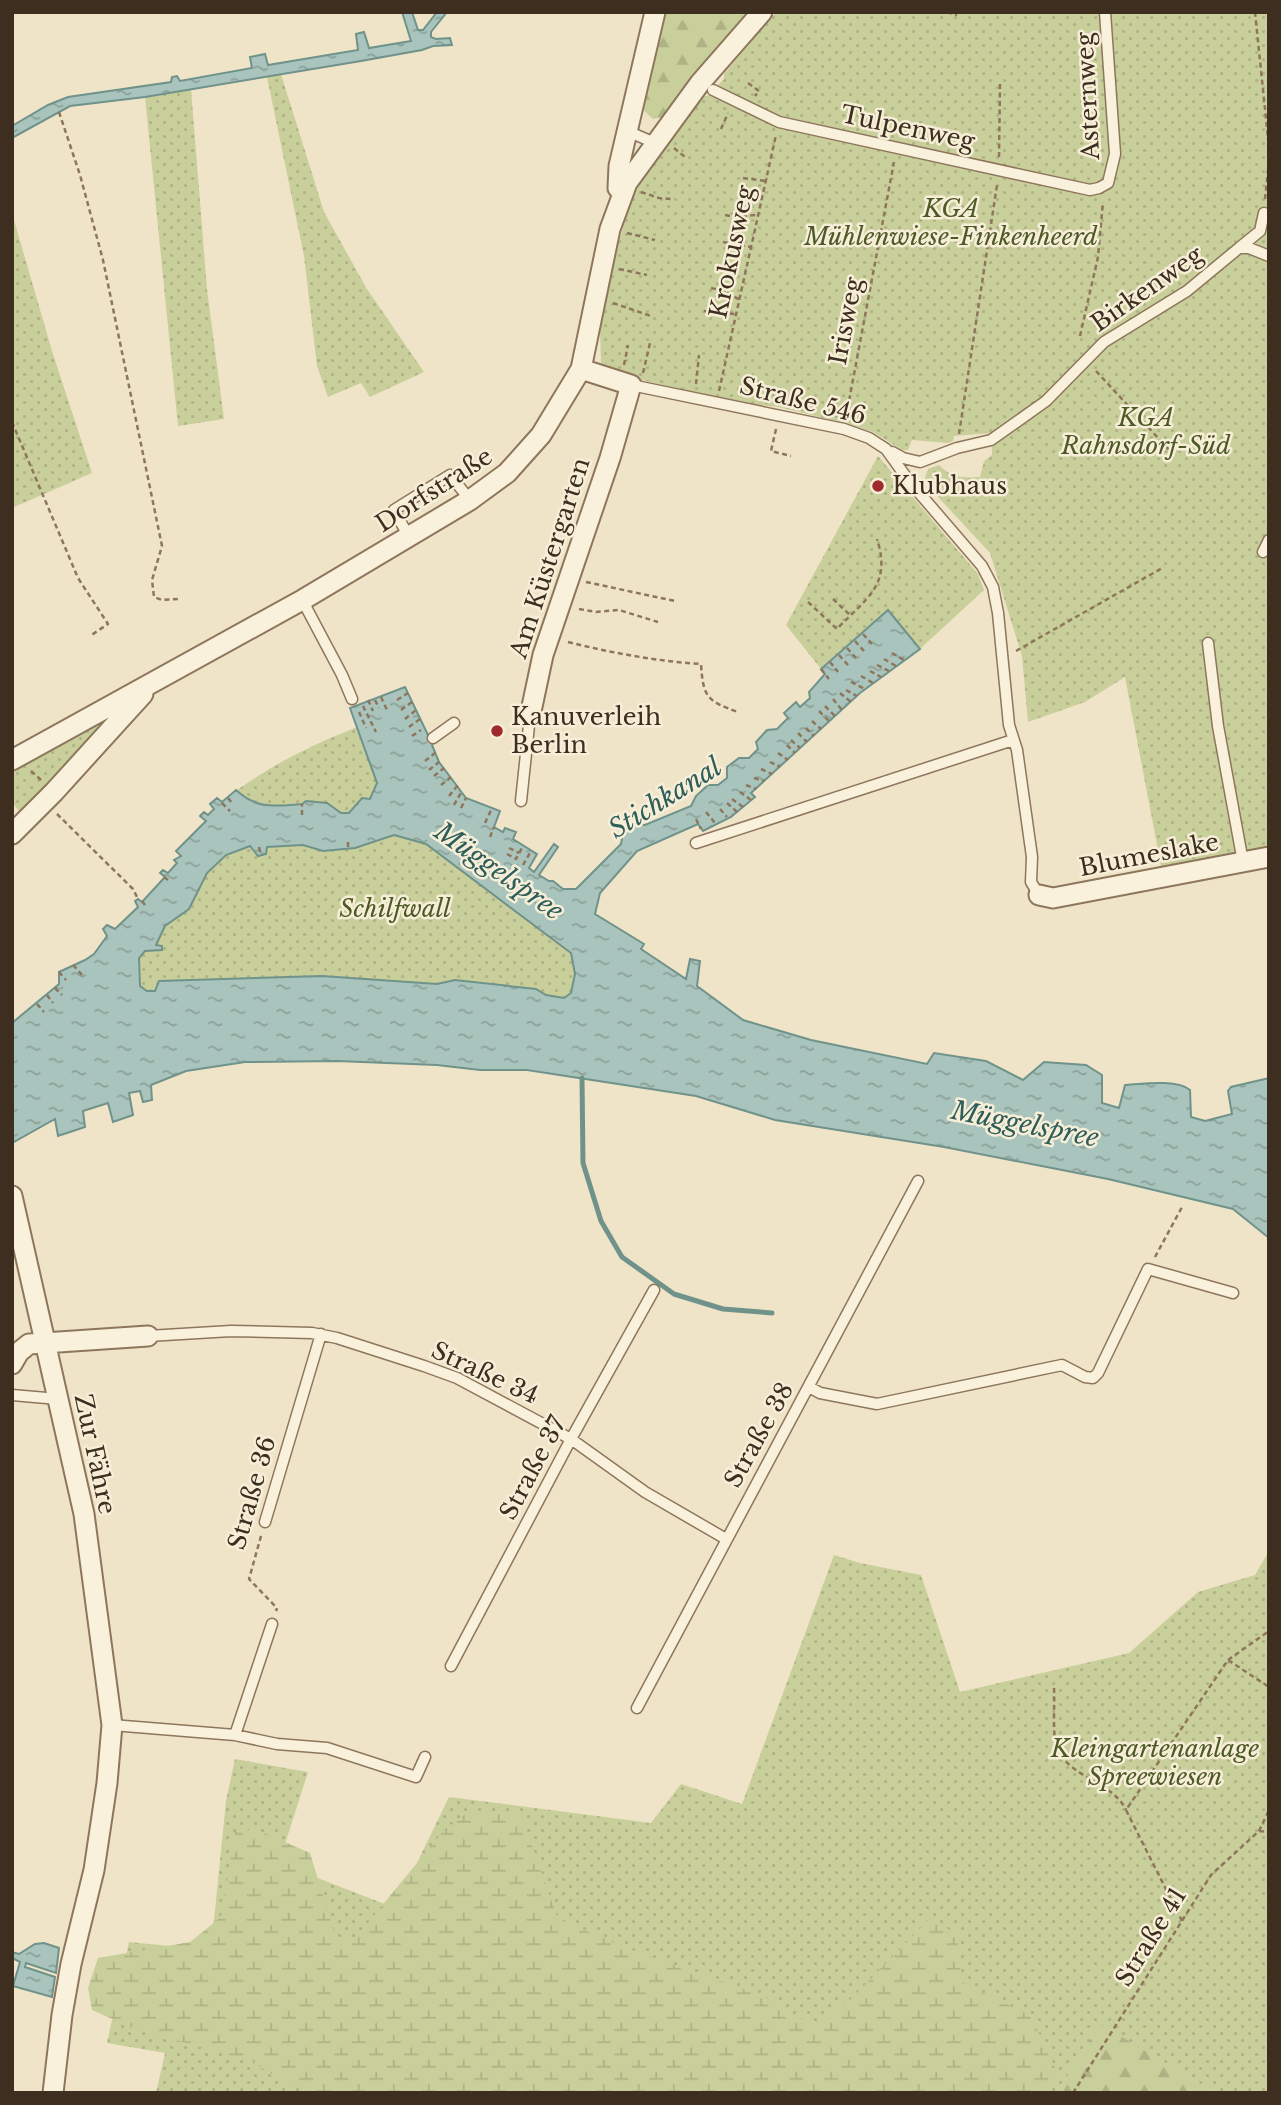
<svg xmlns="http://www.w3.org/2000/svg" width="1281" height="2105" font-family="'Libre Baskerville',serif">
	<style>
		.grass { fill: url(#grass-dots) }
		.forest { fill: url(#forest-firs) }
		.wetland { fill: url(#wetland-marsh) }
		.water { fill: url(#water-ripples); stroke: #6f938a; stroke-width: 2; fill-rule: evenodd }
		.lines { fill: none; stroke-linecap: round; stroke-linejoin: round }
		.stream { stroke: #6f938a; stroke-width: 5 }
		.service-casing { stroke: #8d765c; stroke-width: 13 }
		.minor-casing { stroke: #8d765c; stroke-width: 23 }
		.path { stroke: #8d765c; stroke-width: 2.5; stroke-dasharray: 5 3.5; stroke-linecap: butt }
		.service { stroke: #faf1dc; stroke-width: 10 }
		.minor { stroke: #faf1dc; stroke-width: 19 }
		.poi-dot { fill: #9e2a2b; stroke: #f7eed8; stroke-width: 2.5 }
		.labels { text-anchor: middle; stroke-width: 5; stroke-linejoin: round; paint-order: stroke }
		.street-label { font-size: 24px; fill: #3d2e20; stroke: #f7eed8 }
		.park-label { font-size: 24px; font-style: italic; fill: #4d5a26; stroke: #f7eed8 }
		.poi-label { font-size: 24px; fill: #3d2e20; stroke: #f7eed8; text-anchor: start }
		.water-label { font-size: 26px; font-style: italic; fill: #2f5d5a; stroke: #f7eed8 }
	</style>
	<defs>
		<pattern id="grass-dots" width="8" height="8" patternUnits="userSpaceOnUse" patternTransform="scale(1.75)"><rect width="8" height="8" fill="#c9cf9b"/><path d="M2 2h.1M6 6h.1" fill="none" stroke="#aeb285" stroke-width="1.8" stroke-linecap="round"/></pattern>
		<pattern id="forest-firs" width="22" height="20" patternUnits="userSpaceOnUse" patternTransform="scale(1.75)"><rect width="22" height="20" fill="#c9cf9b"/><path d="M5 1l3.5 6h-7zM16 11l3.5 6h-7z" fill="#aeb285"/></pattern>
		<pattern id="wetland-marsh" width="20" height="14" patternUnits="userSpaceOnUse" patternTransform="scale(1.75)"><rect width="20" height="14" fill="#c9cf9b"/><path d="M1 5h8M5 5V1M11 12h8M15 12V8" fill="none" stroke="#aeb285"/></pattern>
		<pattern id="water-ripples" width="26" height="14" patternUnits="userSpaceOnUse" patternTransform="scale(1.75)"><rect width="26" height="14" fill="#a9c4bc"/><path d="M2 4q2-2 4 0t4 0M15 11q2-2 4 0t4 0" fill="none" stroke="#8ba098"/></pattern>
	</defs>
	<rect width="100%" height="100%" fill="#f0e4c8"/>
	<path class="grass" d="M776 12H1269V851L1162 871 1125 677 1085 702 1028 722 1022 656 990 553 927 485 925 477 928 469 939 465C952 478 962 478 980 477L984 461 992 455 991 433 954 436 953 441 948 443 912 440 908 450H902L873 432 849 424 778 407 742 403 637 379 606 368 601 363 600 331 618 245 630 204 647 169 700 96H707L724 79V74Z
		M281 74 324 212 367 289 424 372 370 397 361 383 328 397 317 366 304 256 267 77Z
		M191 89 207 289 224 419 178 426 145 97Z
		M12 213 52 351 92 473 12 508Z
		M878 456 978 574 984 590 920 649 888 610 821 669 786 625Z
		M98 721V728L53 781 21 814 12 802V768Z
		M357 727 377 783 370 799 362 798 349 813H340L327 803 306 801 302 804C275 806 258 810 237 790 275 763 314 744 357 727Z
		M394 835 426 844 571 953 575 974 571 993 564 998 546 995 536 989 455 980 437 984 322 976 159 981 155 991H147L140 986 139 958 145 951 156 945 165 926 189 909 207 873 226 855 250 846 259 856 266 854V847L303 845 323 851 355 848Z
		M1269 1551V2093H1216L1100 2025 1057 2093H156L165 2053 107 2043 129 1942 211 1950 226 1801 235 1759 308 1772 279 1863 395 1908 449 1797 651 1823 681 1784 742 1804 834 1555 860 1563 921 1575 960 1692 1129 1653 1198 1592 1255 1575Z"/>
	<path class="forest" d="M659 12H755L669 116 653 119 643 110 639 93Z
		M1100 2024 1216 2093H1057Z"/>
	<path class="wetland" d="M470 1811 521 1814 558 1919 629 1949 764 1996 812 2025 849 2001 928 1920 957 1933 961 1983 1031 2016 1059 2076 1046 2093H307L249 2061 130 2027 92 2010 88 1988 98 1958 190 1942 221 1917 235 1832 255 1829 310 1853 336 1938 353 1941 444 1830Z"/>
	<path class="water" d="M402 12H412L418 30H423L437 12H447L431 32V37L436 39 450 38 452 45 433 46 422 50 361 61 145 97 70 106 12 138V126L48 105 68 97 171 82 172 77 177 76 180 81 252 68 250 57 265 54 268 65 358 50 356 34 364 32 369 48 411 41Z
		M888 610 920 649 860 693 751 793 755 797 731 817 703 831 698 824 637 851 600 893 595 914 644 944 641 949 686 979 690 959 700 961 697 986 743 1020 811 1040 927 1064 934 1053 986 1061 1023 1080 1044 1062 1086 1065 1102 1075V1103L1119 1108 1125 1085C1142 1084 1177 1079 1190 1090L1191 1117 1205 1121 1232 1114 1228 1091 1231 1087 1269 1078V1238L1233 1209 1108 1179 944 1147 775 1120 696 1096 527 1070H480L437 1065 337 1061 245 1062 186 1071 151 1085 152 1100 143 1102 140 1091 129 1093 133 1115 113 1122 108 1103 83 1111 85 1127 58 1136 55 1119 12 1143V1023L59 984V972L85 960 94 954 107 936 103 929 107 925 115 929 138 907 135 901 138 899 142 902 165 877 160 873 163 870 168 873 177 863 174 860 181 856 176 851 206 821 200 816 204 812 208 815 214 809 210 804 217 798 222 802 236 790C258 810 275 806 302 804L306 801 327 803 341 813H349L362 798 370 799 377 783 350 708 405 687 428 735 431 734 434 742 432 745 439 762 466 798 500 811 494 827 503 832 505 828 516 832 513 839 537 854 529 868 534 872 554 844 558 847 539 875 549 881H553L563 889H576L621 844 623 833 634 824 645 825 691 806 696 796 708 785H718L727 778V767L739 758H749L758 749 756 742 767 730 777 729 788 718 784 713 796 702 800 707 810 698 809 692 825 674 821 669ZM394 835 426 844 571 953 575 974 571 993 564 998 546 995 536 989 455 980 437 984 322 976 159 981 155 991H147L140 986 139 958 145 951 162 950V946L156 945 165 926 189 909 207 873 226 855 250 846 258 856 266 854 267 847 303 845 323 851 355 848Z
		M44 1943 59 1948 56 1973 26 1963 25 1967 55 1977 52 1997 13 1986 20 1962 12 1958V1952L19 1954 35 1944Z"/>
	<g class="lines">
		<path class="stream" d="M582 1078 583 1163 601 1221 622 1257 674 1294 723 1309 772 1313"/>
		<g class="service-casing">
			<path id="service" d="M713 90 779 122 1090 190 1099 188 1108 183 1115 154 1105 12
				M627 131 655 143
				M1239 248 1260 231 1264 213
				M631 385 844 429 869 438 886 449 909 481 982 566 993 587 998 613 1009 725 1017 750 1032 857 1031 882 1039 895
				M892 452 903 458 920 462 957 448 991 440 1046 401 1104 342 1187 291 1239 248H1249L1269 256
				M409 537 394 510 450 475 470 500
				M1263 552 1269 540
				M304 599 307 609 342 675 352 699
				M1208 643 1218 726 1243 862
				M433 738 454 723
				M521 801 530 716
				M696 843 1013 740
				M148 1336 231 1331 312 1333 337 1338 424 1366 457 1378 571 1439 645 1492 726 1539
				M809 1387 820 1393 877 1404 1062 1365 1085 1377 1093 1378 1098 1373 1148 1269 1233 1293
				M12 1395 58 1399
				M265 1522 321 1334
				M451 1666 571 1439 654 1290
				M637 1708 918 1181
				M112 1725 235 1735 277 1744 327 1748 416 1777 425 1757
				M235 1735 272 1624"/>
		</g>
		<g class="minor-casing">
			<path id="minor" d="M623 192 618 188 619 166 655 12
				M530 716 543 655 610 458 631 385 581 369
				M12 760 304 599 470 500 507 473 541 435 581 369 610 229 627 183 700 83 762 12
				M12 834 54 792 143 694
				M1039 895 1053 898 1269 857
				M12 1196 84 1514 112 1725 107 1783 94 1870 71 1964 62 2015 53 2093
				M12 1364 19 1352 29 1344 148 1336"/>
		</g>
		<path class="path" d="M947 12 957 15
			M1255 12 1269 148
			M748 83 759 91 755 96
			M59 112 80 175 103 260 162 546 152 580 154 597 162 600 179 599
			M721 129 728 113
			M674 148 685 157
			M999 157 1000 84
			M743 178 766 181
			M641 192 659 198 671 199
			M1265 199 1269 160
			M725 215 735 217 756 215
			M627 233 655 240
			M723 242 751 247
			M619 269 647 275
			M711 288 724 291 740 300
			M613 303 651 316
			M704 311 735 314
			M1080 336 1098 257 1103 202
			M624 365 628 345
			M1096 371 1172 453
			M643 373 650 343
			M696 384 699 355
			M719 391 776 135
			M846 417 894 162
			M12 422 78 578 108 624 90 636
			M776 429 771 451 791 456
			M959 434 997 185
			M586 582 675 601
			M833 599 850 615
			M808 602 837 629C866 598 892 586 877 539
			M579 609 596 612 619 610 658 622
			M863 634 872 644
			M855 641 864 651
			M568 642C612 653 656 661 701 664 703 697 707 701 738 712
			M847 648 856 658
			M1016 651 1164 567
			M892 653 904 660
			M839 655 848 665
			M884 659 896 666
			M830 662 838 672
			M877 665 889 671
			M821 669 829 679
			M870 671 881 677
			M861 676 873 683
			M851 682 865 689
			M846 690 857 696
			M840 693 851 702
			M381 697 387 710
			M833 699 842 710
			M368 700 373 711
			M375 700 379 708
			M397 700 408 693
			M363 706 376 732
			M825 706 835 716
			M401 710 412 702
			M819 711 829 721
			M359 712 366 728
			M405 719 416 710
			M812 721 821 729
			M409 727 420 719
			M806 728 814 736
			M798 733 807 742
			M412 736 421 730
			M791 740 800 748
			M787 745 795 753
			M778 753 788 760
			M425 761 435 753
			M770 762 780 767
			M761 769 772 774
			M429 770 439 762
			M31 771 41 780
			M434 776 444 768
			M754 778 764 781
			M441 785 451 777
			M746 785 756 789
			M740 792 751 800
			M449 796 458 785
			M228 798 233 804
			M732 799 743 807
			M222 803 230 811
			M727 803 737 812
			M454 805 462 791
			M461 808 466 798
			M720 809 727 817
			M706 812 715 823
			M57 814 133 889 138 899
			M302 815V804
			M696 819 701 829
			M485 823 492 808
			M490 837 494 827
			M348 842V849
			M259 847 261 855
			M509 848 519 853
			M507 854 516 859 523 846
			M523 865 531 851
			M164 877 168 880
			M142 901 145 905
			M73 965 83 976
			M59 972 66 980
			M55 988 62 995
			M47 995 53 1003
			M37 1004 44 1012
			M1155 1257 1182 1207
			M261 1536 249 1579 277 1608 276 1611
			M1228 1660 1269 1631
			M1054 1688C1055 1703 1052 1737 1057 1749 1072 1779 1113 1782 1126 1810
			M1259 1831 1269 1832
			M1182 1921 1126 1810 1228 1660 1269 1687
			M1073 2093 1211 1875 1259 1831 1269 1810"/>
		<use href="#service" class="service"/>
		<use href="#minor" class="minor"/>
	</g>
	<g class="poi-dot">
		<circle cx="878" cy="486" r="7"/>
		<circle cx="497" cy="731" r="7"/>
	</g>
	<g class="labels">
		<g class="street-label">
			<text transform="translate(1088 96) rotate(-93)" y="8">Asternweg</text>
			<text transform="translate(908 128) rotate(12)" y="8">Tulpenweg</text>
			<text transform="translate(732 252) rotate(-78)" y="8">Krokusweg</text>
			<text transform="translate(1147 289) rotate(-35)" y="8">Birkenweg</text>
			<text transform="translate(846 321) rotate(-79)" y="8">Irisweg</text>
			<text transform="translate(803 401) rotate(14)" y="8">Straße 546</text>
			<text transform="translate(434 490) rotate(-33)" y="8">Dorfstraße</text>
			<text transform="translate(550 558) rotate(-72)" y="8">Am Küstergarten</text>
			<text transform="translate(1149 855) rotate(-11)" y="8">Blumeslake</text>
			<text transform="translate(485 1373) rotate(25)" y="8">Straße 34</text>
			<text transform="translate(759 1435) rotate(-61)" y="8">Straße 38</text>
			<text transform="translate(95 1454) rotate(78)" y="8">Zur Fähre</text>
			<text transform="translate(533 1468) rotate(-62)" y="8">Straße 37</text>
			<text transform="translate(252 1493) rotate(-74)" y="8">Straße 36</text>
			<text transform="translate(1151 1937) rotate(-58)" y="8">Straße 41</text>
		</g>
		<g class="park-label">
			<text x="951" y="217">KGA<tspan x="951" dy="28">Mühlenwiese-Finkenheerd</tspan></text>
			<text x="1146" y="426">KGA<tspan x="1146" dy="28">Rahnsdorf-Süd</tspan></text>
			<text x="395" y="917">Schilfwall</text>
			<text x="1155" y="1757">Kleingartenanlage<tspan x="1155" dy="28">Spreewiesen</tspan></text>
		</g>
		<g class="poi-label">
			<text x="892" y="494">Klubhaus</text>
			<text x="511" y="725">Kanuverleih<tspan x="511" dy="28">Berlin</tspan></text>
		</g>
		<g class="water-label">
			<text transform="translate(665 798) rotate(-32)" y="9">Stichkanal</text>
			<text transform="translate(499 871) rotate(35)" y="9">Müggelspree</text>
			<text transform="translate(1025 1124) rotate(11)" y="9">Müggelspree</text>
		</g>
	</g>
	<rect width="1281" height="2105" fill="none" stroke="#3d2e20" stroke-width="28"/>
</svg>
